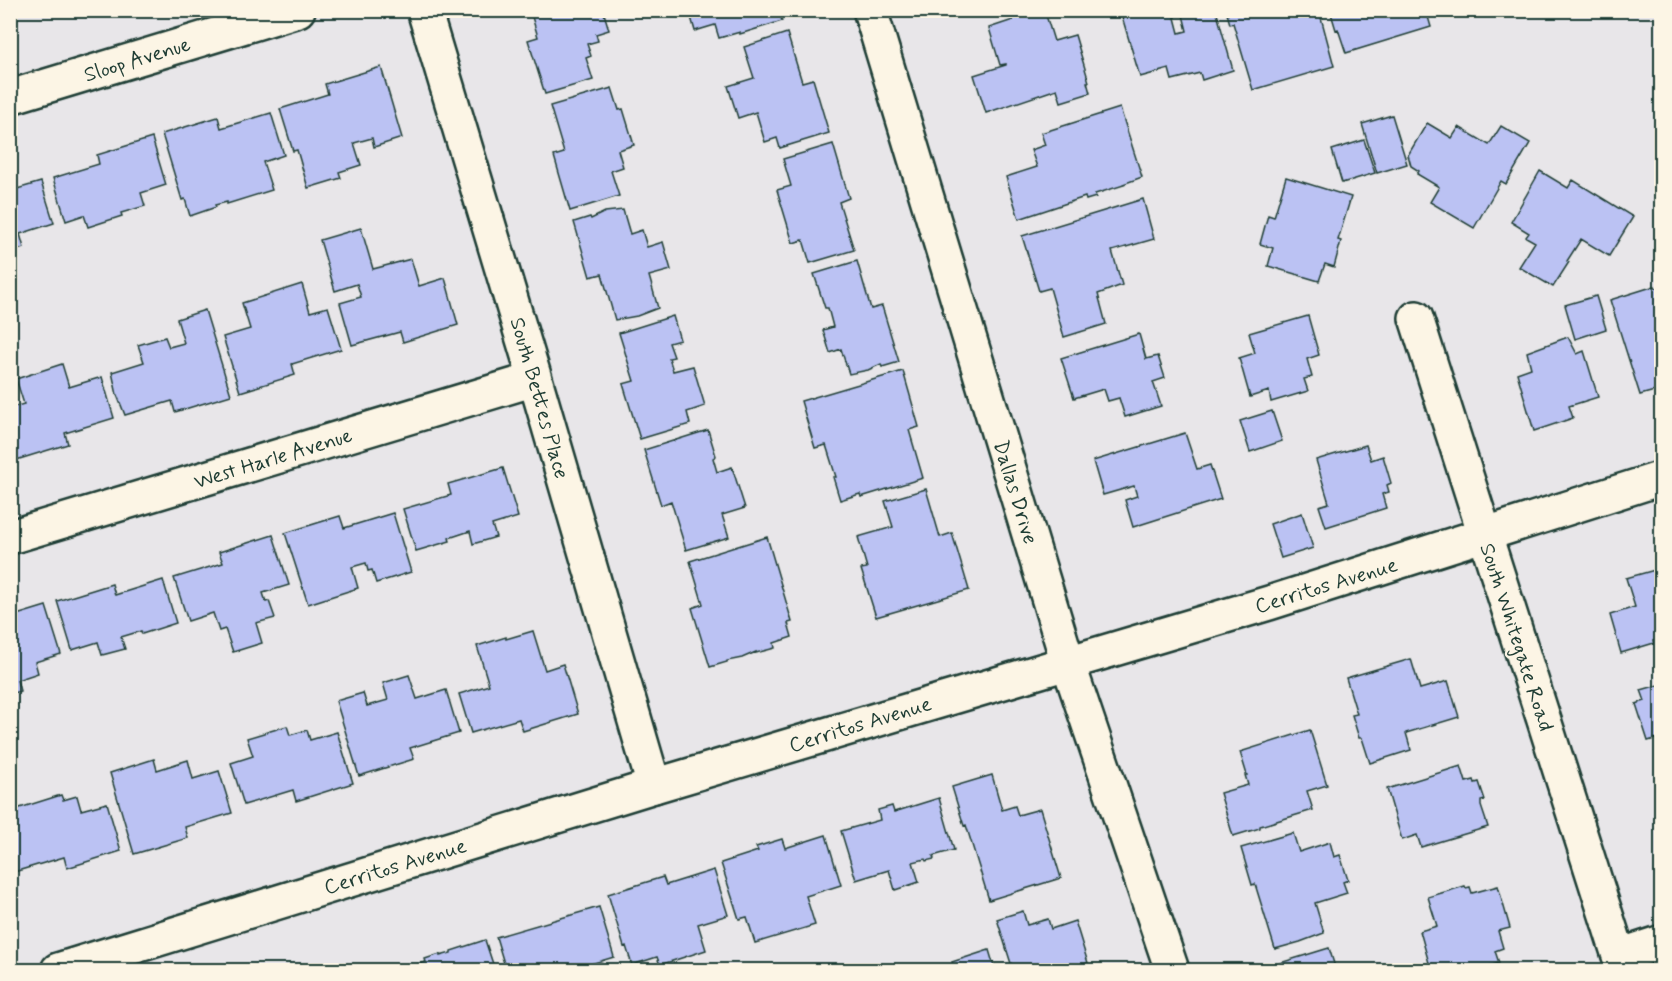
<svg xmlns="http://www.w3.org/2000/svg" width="1672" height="981" font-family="Mynerve,sans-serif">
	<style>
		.building { fill: #bbc2f3; stroke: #1f3d34; stroke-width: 1.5 }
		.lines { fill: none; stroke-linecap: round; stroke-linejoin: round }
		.street-casing { stroke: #1f3d34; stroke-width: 38 }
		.secondary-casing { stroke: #1f3d34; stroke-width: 38 }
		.street { stroke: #fcf5e5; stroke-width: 33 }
		.secondary { stroke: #fcf5e5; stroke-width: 33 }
		.labels { text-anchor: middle; stroke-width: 4.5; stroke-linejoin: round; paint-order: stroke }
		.street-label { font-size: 21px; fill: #1f3d34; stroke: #fcf5e5 }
	</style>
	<rect width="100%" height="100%" fill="#e8e6e9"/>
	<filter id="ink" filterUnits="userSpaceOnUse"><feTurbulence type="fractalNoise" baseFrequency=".0167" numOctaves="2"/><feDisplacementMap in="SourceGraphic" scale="12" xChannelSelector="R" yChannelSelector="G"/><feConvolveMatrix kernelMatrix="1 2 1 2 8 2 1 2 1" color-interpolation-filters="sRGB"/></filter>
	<g filter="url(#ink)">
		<path class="building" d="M530 10H603L609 30 596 34 598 41 587 44 591 56 586 58 593 80 545 94 528 40 538 37Z
			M689 10H779L782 21 740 34V32L719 38 715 25 695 31Z
			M1120 10H1173L1179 33 1187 31 1183 15 1198 10H1216L1233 70 1202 80 1200 73 1172 80 1169 69 1140 77Z
			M1226 10H1319L1334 66 1253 90 1233 23 1230 24Z
			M1330 10H1426L1431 27 1346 53 1338 29 1336 30Z
			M1027 11 1029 17 1045 12 1054 41 1075 35 1089 82H1087L1090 93 1061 102 1057 89 986 113 974 75 1006 65V64L1000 65 989 28 1013 20 1012 16Z
			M787 33 802 82 813 79 829 133 780 148 777 138 765 142 756 112 738 118 728 86 754 78 744 47Z
			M381 67 402 138 374 147 372 138 354 143 361 165 339 172 341 178 308 188 297 150 293 151 280 109 328 94 325 84Z
			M612 88 619 110 623 109 634 145 618 150 623 167 611 171 619 196 570 211 554 156 564 153 550 106Z
			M1120 108 1142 177 1123 184 1124 185 1095 194 1096 197 1086 200 1085 197 1019 219 1006 177 1037 167 1031 150 1045 145 1041 133Z
			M271 113 284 155 263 162 272 190 227 204V202L215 205 216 207 190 216 185 199 182 200 162 134 218 117 221 128Z
			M1392 115 1407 164 1377 173 1362 124Z
			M1427 123 1452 138 1459 127 1489 145 1501 126 1530 143 1506 184 1501 181 1474 228 1430 202 1439 187 1417 174 1419 171 1411 166 1408 155Z
			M152 138 166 185 141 193 145 206 121 213 122 216 88 227 84 215 66 221 53 178 99 164 97 155Z
			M1364 140 1375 173 1342 183 1332 150Z
			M833 144 849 198 839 202 854 250 810 263 803 240 793 243 777 190 791 186 783 159Z
			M1540 171 1568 188 1573 180 1633 217 1609 256 1581 239 1567 261 1569 262 1553 287 1519 267 1535 242 1526 237 1529 233 1511 222Z
			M1662 172V190L1655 187Z
			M1286 177 1351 197 1338 240 1341 241 1334 267 1325 264 1319 281 1268 266 1273 248 1260 244 1268 215 1274 217Z
			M41 182 54 223 20 234 24 248 10 252V191Z
			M1143 199 1154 239 1112 251 1122 285 1098 294 1106 324 1064 337 1050 288 1039 291 1022 236Z
			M623 210 630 234 642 230 647 247 663 242 671 270 649 276 658 308 637 316 615 320 602 274 590 277 574 222 590 217 591 219 605 212Z
			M361 228 373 269 411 259 419 286 445 278 458 325 403 342 400 332 352 345 340 303 361 297 357 284 335 291 320 240Z
			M857 261 871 309 882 306 899 362 882 367 881 364 868 370 849 374 841 349 830 353 823 330 833 327 828 308H825L814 274Z
			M302 284 310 312 328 307 341 349 292 364 295 375 240 392 223 337 250 329 242 303Z
			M1655 286 1656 288 1662 287V389L1640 395 1610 300Z
			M1596 296 1606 329 1575 339 1565 305Z
			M205 310 231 395 175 412 172 401 125 415 117 395 112 372 144 362 138 345 165 337 169 347 184 343 177 319Z
			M673 316 680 340 669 343 674 357 669 358 673 371 693 366 705 406 687 412 690 424 640 439 623 384 634 381 619 333Z
			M1308 316 1319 355 1307 359 1312 377 1304 379 1308 391 1271 402 1269 391 1250 397 1239 358 1255 353 1249 333Z
			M1139 334 1146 359 1158 356 1165 378 1153 382 1161 406 1125 417 1119 398 1108 401 1104 389 1074 398 1061 358Z
			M1568 337 1577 354 1584 351 1598 397 1569 406 1573 418 1534 431 1517 373 1531 368 1527 352Z
			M62 364 69 387 102 377 114 418 65 433 68 444 13 461 10 451V408L24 404 16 379Z
			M903 371 919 427 909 430 923 478 861 497 860 494 840 500 833 477H836L826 445 815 448 801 401Z
			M1272 411 1282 441 1250 452 1240 421Z
			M708 430 716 456 713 458 717 472 732 467 745 508 722 515 729 537 686 550 671 501 661 505 644 450Z
			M1185 433 1197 469 1210 465 1221 499 1133 527 1125 500 1137 496 1134 486 1103 495 1093 461Z
			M1366 445 1371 460 1383 456 1391 483 1387 485 1389 492 1382 494 1386 508 1326 527 1319 506 1329 503 1316 460Z
			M503 468 518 517 492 525 496 537 473 544 470 531 449 538 450 541 416 551 403 509 451 495 448 484Z
			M926 489 940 537 952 533 969 590 876 617 861 569 867 568 858 537 893 527 885 501Z
			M393 513 411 572 376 583 372 570 368 571 366 563 352 567 358 588 308 604 285 533 340 516 344 528Z
			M1302 513 1313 548 1281 558 1270 524Z
			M273 535 289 585 263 593 266 602 269 601 275 618 256 623 262 643 233 652 225 629 219 631 213 613 188 621 174 578 223 563 219 552Z
			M767 537 792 622 788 623 792 637 774 643 775 648 756 653V652L742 658 727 661V662L710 667 692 608 703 604 690 561Z
			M1662 568V638L1653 641 1654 643 1621 653 1610 615 1635 607 1626 578Z
			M163 580 176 623 142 634 141 631 121 637 125 649 102 655 98 642 72 650 57 601 112 584 115 595Z
			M46 606 61 654 35 662 38 673 17 680 20 691 10 694V617Z
			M533 631 545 670 563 664 578 714 523 731 519 719 471 733 459 694 489 685 477 646 506 637V639Z
			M1411 659 1420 689 1448 681 1459 717 1406 733 1411 750 1370 763 1362 738H1359L1352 715 1357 714 1346 678Z
			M409 675 417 699 446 690 459 733 410 748 414 759 359 776 336 701 363 693 367 706 388 700 383 683Z
			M1662 684V750L1658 738 1648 741 1636 704 1645 701 1641 690Z
			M287 726 290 735 307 730 310 740 337 732 353 783 296 801 293 790 244 805 231 763 253 756 247 738Z
			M1310 730 1327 785 1307 791 1313 810 1260 826V828L1233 836 1220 793 1248 785 1245 775H1247L1240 752Z
			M154 759 157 770 188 760 193 779 219 771 232 813 185 827 188 838 134 854 110 773Z
			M1461 766 1466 782 1474 780 1475 783 1479 782 1485 800 1481 801V806L1488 827 1421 847 1417 835 1402 840 1387 789Z
			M992 775 1002 810 1015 806 1018 815 1040 809 1061 878 989 900 966 825 964 826 952 787Z
			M61 795 63 800 77 796 81 810 107 803 121 851 67 868 64 857 14 872 10 860V811Z
			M939 798 954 850 933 856 934 859 926 861 925 859 913 862 919 882 895 890 889 870 856 880 841 831 880 820 878 810 892 806 894 812Z
			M1293 833 1299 852 1330 842 1334 857 1340 855 1348 880 1343 882 1347 893 1315 903 1324 933 1300 942 1275 949 1255 884 1252 885 1241 848Z
			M826 835 841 885 806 896 815 925 755 943 747 917 739 919 721 863 758 851 756 847 782 839 785 848Z
			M714 870 728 915 698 924 706 950 660 965 657 957 632 965 626 946 624 947 608 894 663 877 666 885Z
			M1465 886 1466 888 1470 887 1472 893 1498 886 1510 928 1498 931 1503 948 1495 951 1499 963 1474 970H1431L1420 931 1437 926 1428 897Z
			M599 907 614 957 574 969 575 970H506L496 937Z
			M1023 911 1027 925 1048 919 1051 929 1075 921 1088 963 1067 969 1068 970H1013L997 919Z
			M485 940 495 970H397L426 962 425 959 440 954V956L451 953V951Z
			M1329 948 1336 970H1282L1280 963Z
			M989 950 995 970H933L953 964 952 962Z"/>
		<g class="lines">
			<g class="street-casing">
				<path id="street" d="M424 10 535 379 654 786
					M870 10 1068 663 1172 970
					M10 97 298 10
					M1416 318 1619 956 1662 942
					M10 537 535 379"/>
			</g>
			<g class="secondary-casing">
				<path id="secondary" d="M58 970 654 786 1269 603 1662 478"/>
			</g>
			<use href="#street" class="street"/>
			<use href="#secondary" class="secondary"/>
		</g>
	</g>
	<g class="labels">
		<g class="street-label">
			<text transform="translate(137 59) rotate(-17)" y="7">Sloop Avenue</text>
			<text transform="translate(540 398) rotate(74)" y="7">South Bettes Place</text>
			<text transform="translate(273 458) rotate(-17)" y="7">West Harle Avenue</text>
			<text transform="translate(1016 492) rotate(73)" y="7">Dallas Drive</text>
			<text transform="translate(1326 585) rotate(-17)" y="7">Cerritos Avenue</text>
			<text transform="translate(1517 637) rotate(72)" y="7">South Whitegate Road</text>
			<text transform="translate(860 724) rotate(-17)" y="7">Cerritos Avenue</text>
			<text transform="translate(395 866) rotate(-17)" y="7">Cerritos Avenue</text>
		</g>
	</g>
	<rect width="1672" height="981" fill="none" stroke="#fcf5e5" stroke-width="36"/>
	<rect x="18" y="18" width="1636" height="945" fill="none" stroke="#1f3d34" stroke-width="2" filter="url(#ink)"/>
</svg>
